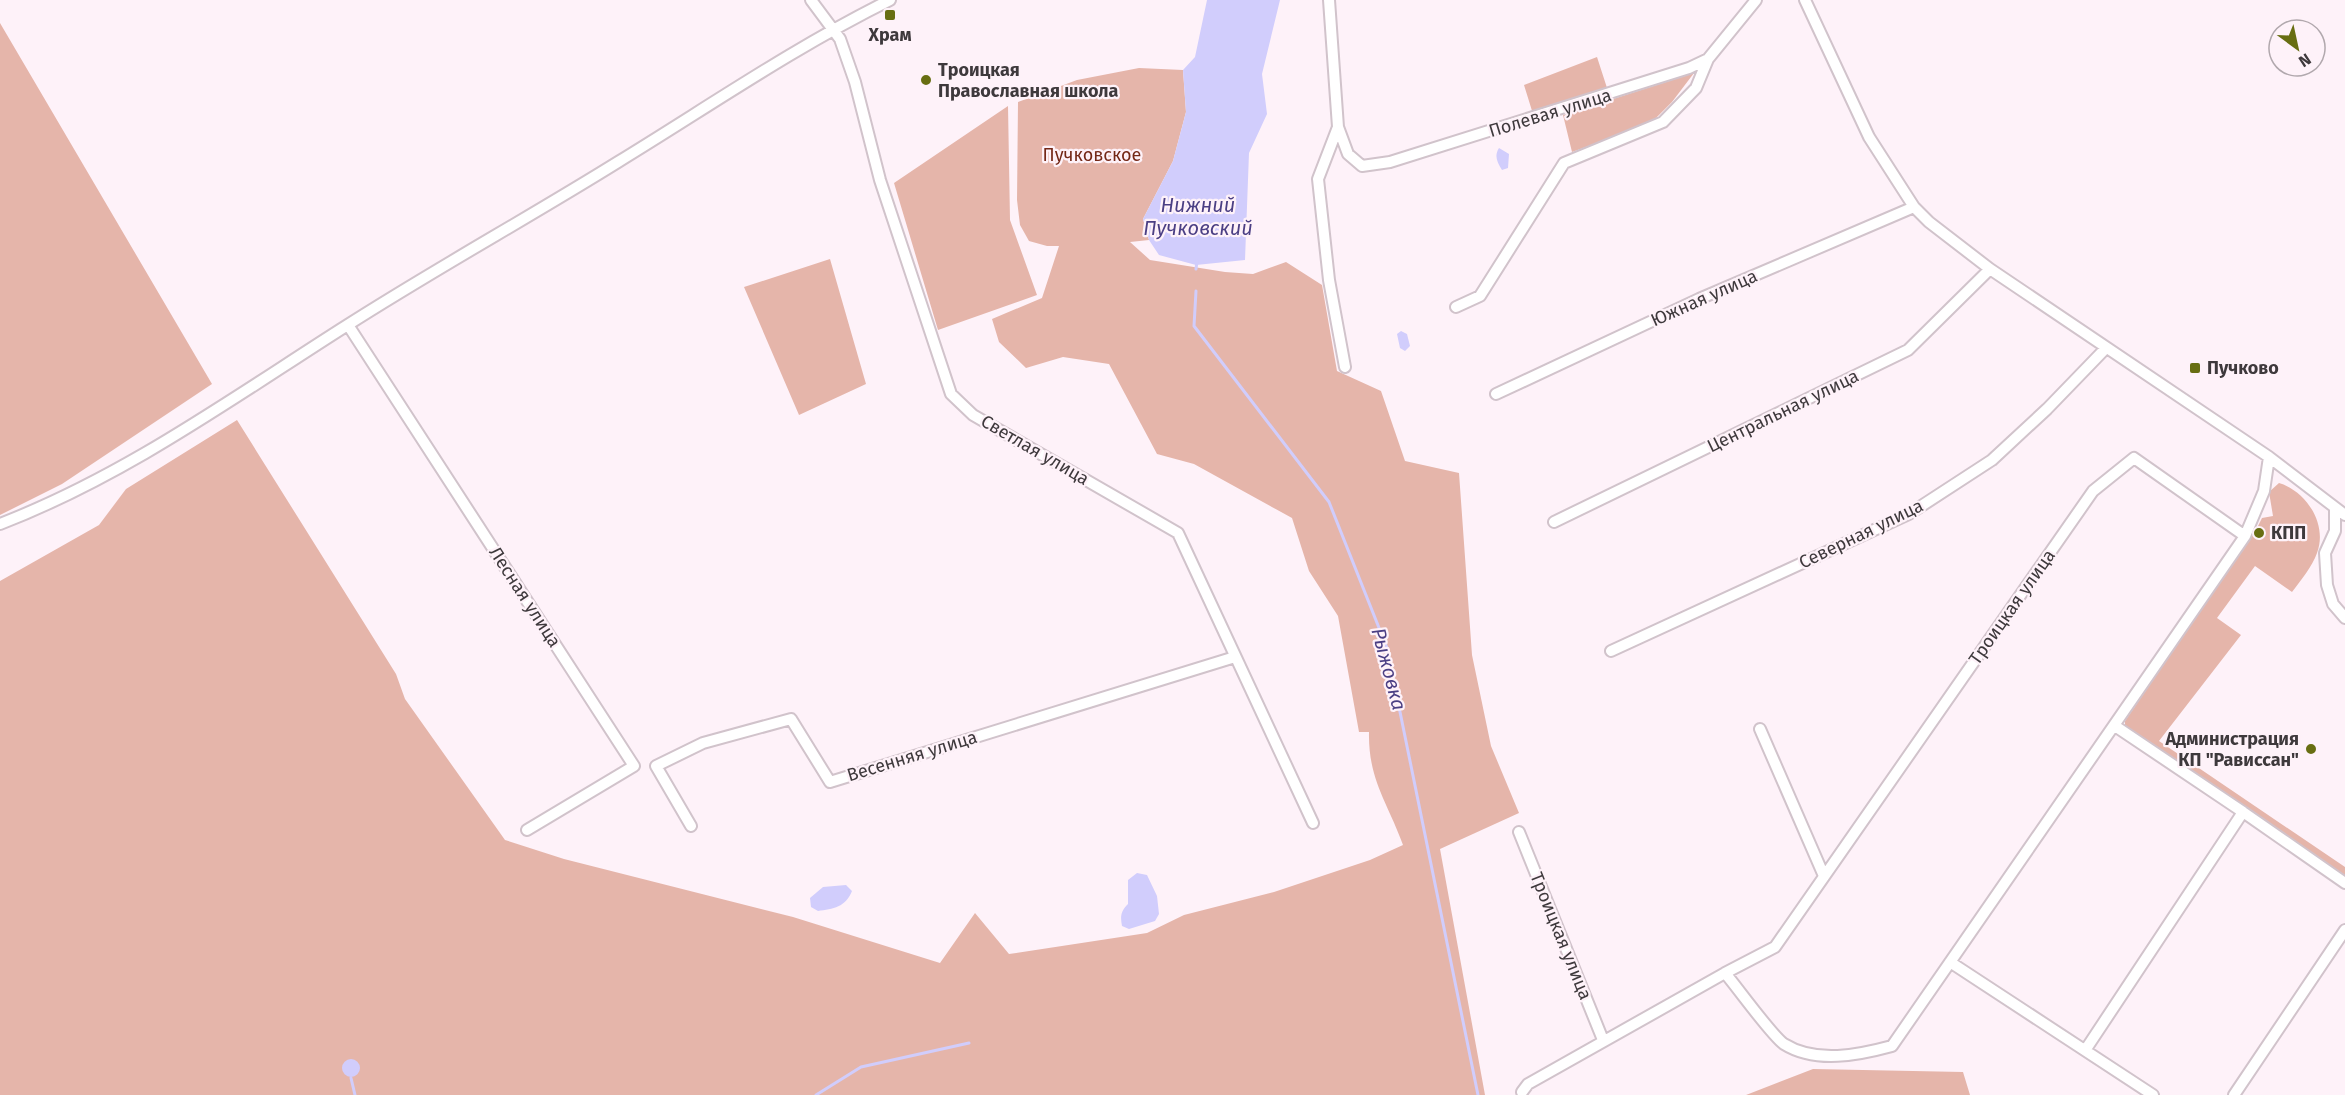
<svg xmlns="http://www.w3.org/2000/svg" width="2345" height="1095" font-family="'Fira Sans',sans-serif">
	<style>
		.green { fill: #e5b5aa }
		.water { fill: #d1cdfc }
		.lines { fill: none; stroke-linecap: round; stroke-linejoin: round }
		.stream { stroke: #d1cdfc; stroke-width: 3 }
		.minor-casing { stroke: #d1c3cb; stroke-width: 14 }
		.minor { stroke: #fff; stroke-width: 10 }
		.poi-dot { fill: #686e12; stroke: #fef2f9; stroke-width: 2 }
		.labels { text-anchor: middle; stroke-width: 4.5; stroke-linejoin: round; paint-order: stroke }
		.poi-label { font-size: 18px; font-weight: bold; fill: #3e393c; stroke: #fef2f9; text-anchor: start }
		.street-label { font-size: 18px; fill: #3e393c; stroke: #fef2f9 }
		.park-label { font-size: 18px; fill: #742817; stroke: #fef2f9 }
		.water-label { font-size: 20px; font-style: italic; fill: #4b3f84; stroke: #fef2f9 }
	</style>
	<rect width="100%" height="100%" fill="#fef2f9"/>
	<path class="green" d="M0 23 212 384 62 484 0 515Z
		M1597 57 1608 91 1533 114 1524 85Z
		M1139 68 1183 70 1186 112 1173 161 1143 219 1149 240 1130 242 1150 260 1225 272 1253 274 1286 262 1322 285 1337 371 1381 391 1405 461 1459 473 1472 655 1491 746 1519 813 1440 849 1485 1095H0V581L99 525 126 489 237 420 396 674 405 699 505 840 564 859 793 917 940 963 975 913 1009 954 1147 933 1184 915 1274 892 1370 860 1403 845C1388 803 1368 780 1369 732H1359L1338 616 1309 571 1292 518 1194 464 1157 454 1109 364 1063 357 1026 368 999 342 992 319 1042 298 1059 246H1047L1029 241 1020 225 1017 200 1018 102 1077 80Z
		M1694 73 1672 102 1650 124 1572 152 1563 115Z
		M1008 106 1010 220 1037 295 938 330 894 183Z
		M830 259 866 384 799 415 744 287Z
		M2279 483C2306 491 2328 524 2317 553 2312 567 2301 580 2292 592L2255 566 2217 618 2241 635 2159 741 2345 867V877L2125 727V721L2252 534 2260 540 2265 533 2258 526 2262 518 2273 516 2269 492Z
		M1813 1069 1963 1072 1970 1095H1746Z"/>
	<path class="water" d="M1207 0H1280L1262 74 1267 114 1249 153 1245 260 1196 265 1159 255 1149 240 1143 219 1173 161 1186 112 1183 70 1195 57Z
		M1499 148 1509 154 1508 168 1502 170C1497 162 1494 156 1499 148Z
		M1401 331 1407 334 1410 346 1405 351 1400 348 1397 334Z
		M1137 873 1147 875 1157 896 1159 914 1155 921 1129 929 1122 926C1120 916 1121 911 1128 904V880Z
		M846 885 852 891C846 907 833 909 818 911L811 907 810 898 823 887Z
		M342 1068a9 9 0 1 1 18 0a9 9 0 1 1-18 0Z"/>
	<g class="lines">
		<path class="stream" d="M1196 269 1197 261
			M1196 291 1194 326 1329 502 1387 648 1478 1095
			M351 1078 355 1095
			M816 1095 861 1067 969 1043"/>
		<g class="minor-casing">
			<path id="minor" d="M811 0 840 39 855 82 880 180 951 394 973 415 1178 533 1313 823
				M1329 0 1338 127 1318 179 1329 280 1345 367
				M1805 0 1869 137 1914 207 1929 222 1990 269 2269 457 2345 515
				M1338 127 1348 154 1362 166 1390 162 1689 68 1708 59 1756 0
				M1456 307 1480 296 1564 163 1663 122 1696 88 1708 59
				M348 325 634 766 527 830
				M1496 394 1699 299 1914 207
				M2134 458 2245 536 1892 1046C1859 1055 1816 1064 1784 1044 1772 1036 1737 987 1725 973L1775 947 2093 491Z
				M2335 508V531L2325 553 2327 585 2333 604 2345 618
				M1554 522 1908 350 1990 269
				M0 524C125 476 234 397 346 326 435 269 528 218 618 162 708 107 795 47 890 0
				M2245 536 2264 491 2269 457
				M1611 651 1909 514 1992 460 2047 409 2106 348
				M2115 726 2243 812
				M1760 729 1824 876
				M691 826 656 766 703 743 791 719 830 782 1235 657
				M1519 832 1603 1040
				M1950 962 2153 1095
				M2086 1049 2243 812 2345 883
				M1522 1092 1528 1084 1725 973
				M2234 1095 2345 930"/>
		</g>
		<use href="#minor" class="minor"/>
	</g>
	<g class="poi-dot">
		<rect x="884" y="9" width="12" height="12" rx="3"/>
		<circle cx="926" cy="80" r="6"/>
		<rect x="2189" y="362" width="12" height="12" rx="3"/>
		<circle cx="2259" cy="533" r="6"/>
		<circle cx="2311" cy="749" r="6"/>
	</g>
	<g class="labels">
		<g class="poi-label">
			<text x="890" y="41" text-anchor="middle">Храм</text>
			<text x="938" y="76">Троицкая<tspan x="938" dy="21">Православная школа</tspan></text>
			<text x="2207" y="374">Пучково</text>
			<text x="2271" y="539">КПП</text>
			<text x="2299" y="745" text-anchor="end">Администрация<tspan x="2299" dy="21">КП "Рависсан"</tspan></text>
		</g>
		<g class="street-label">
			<text transform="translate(1550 113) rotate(-17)" y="6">Полевая улица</text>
			<text transform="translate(1704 298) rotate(-24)" y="6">Южная улица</text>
			<text transform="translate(1783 411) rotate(-26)" y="6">Центральная улица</text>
			<text transform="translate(1035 450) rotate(30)" y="6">Светлая улица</text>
			<text transform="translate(1861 534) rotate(-26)" y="6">Северная улица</text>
			<text transform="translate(525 597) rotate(57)" y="6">Лесная улица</text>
			<text transform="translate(2012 607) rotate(-55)" y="6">Троицкая улица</text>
			<text transform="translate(912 756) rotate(-17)" y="6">Весенняя улица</text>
			<text transform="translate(1561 936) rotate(68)" y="6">Троицкая улица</text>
		</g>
		<g class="park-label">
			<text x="1092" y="161">Пучковское</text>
		</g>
		<g class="water-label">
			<text x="1198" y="212">Нижний<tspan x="1198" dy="23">Пучковский</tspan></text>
			<text transform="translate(1389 669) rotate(75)" y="7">Рыжовка</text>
		</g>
	</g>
	<g transform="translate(2297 48) rotate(147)"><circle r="28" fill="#fef2f9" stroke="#b1a8ad" stroke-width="1.5"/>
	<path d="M0-4.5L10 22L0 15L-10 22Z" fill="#686e12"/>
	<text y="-9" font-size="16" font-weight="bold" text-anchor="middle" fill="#3e393c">N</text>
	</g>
</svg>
